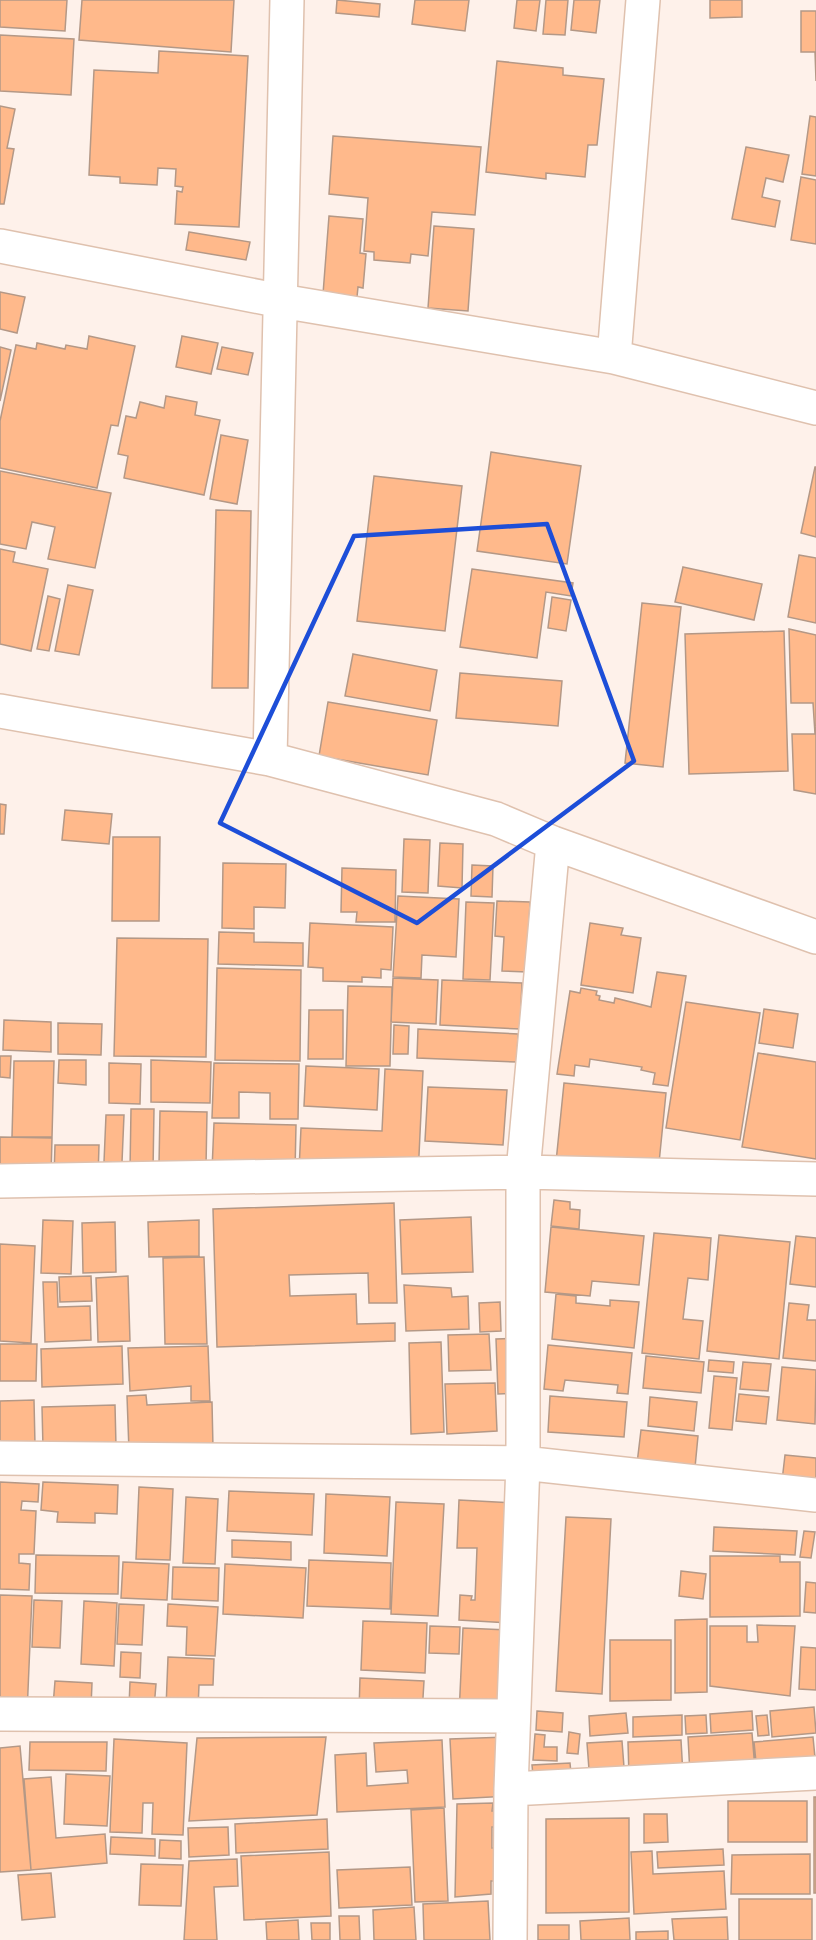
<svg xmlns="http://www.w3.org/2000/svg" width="816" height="1940" font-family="'Zilla Slab',serif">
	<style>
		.building { fill: #ffb98b; stroke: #b49886; stroke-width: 1.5 }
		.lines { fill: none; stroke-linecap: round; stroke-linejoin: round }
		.minor-casing { stroke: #dfc1ae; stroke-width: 36 }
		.minor { stroke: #fff; stroke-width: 33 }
		.marked { fill: none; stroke: #1d4ed8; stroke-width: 4.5; stroke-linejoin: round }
	</style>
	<rect width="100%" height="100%" fill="#fef1ea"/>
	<path class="building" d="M0 0H67L65 31 0 27Z
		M82 0H234L231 52 79 40Z
		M337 0 380 4 379 17 336 13Z
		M415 0H469L465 31 412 24Z
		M517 0H540L536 31 514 28Z
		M546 0H568L565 35 543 34Z
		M574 0H600L596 33 571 30Z
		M710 0H742V17L710 18Z
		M801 11H816V81L815 52H801Z
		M0 35 74 39 71 95 0 91Z
		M159 51 248 56 239 227 175 224 177 191 182 192 183 187 175 186 176 169 158 168 157 185 120 183V177L89 175 94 70 158 73Z
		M497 61 563 68V75L604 79 597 145H588L585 177 546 173V179L486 172Z
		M0 106 15 109 7 148 14 149 4 204H0Z
		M810 116 816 117V176L802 174Z
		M333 136 481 147 475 215 432 212 428 256 411 254 410 263 374 260V252L364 251 368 198 329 194Z
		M746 147 789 155 783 182 766 178 762 197 780 201 775 227 732 219Z
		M801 177 816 180V244L791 240Z
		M329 216 363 219 360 253 366 254 363 288 358 287 357 297 323 294Z
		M434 226 474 229 468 311 428 308Z
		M189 232 250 242 246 260 186 250Z
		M0 292 25 297 17 333 0 329Z
		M89 336 135 346 118 426 111 425 97 488 0 468V421L16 345 36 349 37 343 65 349 66 345 87 349Z
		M182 336 218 343 211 374 176 367Z
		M0 347 11 350 0 401Z
		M222 347 253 353 248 375 217 369Z
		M166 396 197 402 195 415 220 420 204 495 124 478 128 456 118 454 126 416 136 418 140 402 164 408Z
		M221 435 248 440 237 504 210 499Z
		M491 452 581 466 567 564 477 551Z
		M815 467H816V537L801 533Z
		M0 471 111 493 95 568 48 559 55 527 32 522 26 549 0 544Z
		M374 476 462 486 445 631 357 621Z
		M216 510 251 511 248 688H212Z
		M0 549 15 552 13 562 48 569 31 651 0 644Z
		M799 555 816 558V623L788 617Z
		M683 567 762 584 754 620 675 602Z
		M472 569 573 583 571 596 546 592 537 658 460 647Z
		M68 585 93 590 79 655 55 651Z
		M48 596 60 599 49 651 37 649Z
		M552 597 571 600 566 631 548 628Z
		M642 603 681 607 663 767 625 763Z
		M789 629 816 635V794L794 790 792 734H815L813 703H791Z
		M784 631 788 771 689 774 685 634Z
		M353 654 437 670 430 711 345 696Z
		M460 673 562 681 558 726 456 718Z
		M328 702 437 720 428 775 319 756Z
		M0 804 6 805 4 834H0Z
		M65 810 112 814 109 844 62 840Z
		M113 837H160L159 921H112Z
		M404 839 430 840 428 893 402 892Z
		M440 843 463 844 462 888 438 886Z
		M223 863 286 864 285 908 254 907V929L222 928Z
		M472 865 493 866 492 897 471 896Z
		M342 868 396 870 395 922H356L357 912H341Z
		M398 896 459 899 456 957 422 955 421 978 393 977Z
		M497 901 530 902 527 972 502 971 504 937 495 936Z
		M466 902 494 903 490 980 463 979Z
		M310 923 393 927 391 970 381 969V978L362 977V982L323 981V968L308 967Z
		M590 923 623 928 621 935 641 938 633 993 581 985Z
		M219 932 254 933V942L303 943V966L218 964Z
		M117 938 208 939 206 1057 114 1056Z
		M217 968 301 970 300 1061 215 1060Z
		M657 972 686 976 668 1086 653 1084 655 1073 641 1070 642 1067 590 1059 589 1067 575 1065 574 1076 557 1074 570 991 580 993 581 988 597 991 596 995 600 996 599 1000 614 1003 615 998 651 1007Z
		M393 978 438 980 436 1024 391 1022Z
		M442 980 522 983 520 1029 440 1025Z
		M348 986 392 987 390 1066H346Z
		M686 1002 760 1013 740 1140 666 1128Z
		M764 1009 798 1014 793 1048 759 1043Z
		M309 1010H343V1059H308Z
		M4 1020 51 1022V1052L3 1050Z
		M58 1023 102 1024 101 1055 58 1054Z
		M394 1025 409 1026 408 1054H393Z
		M418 1029 518 1034 517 1062 417 1058Z
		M758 1053 816 1062V1159L742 1147Z
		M0 1056H11L10 1078 0 1077Z
		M59 1060H86V1085L58 1083Z
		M151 1060 211 1062 210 1103 151 1102Z
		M14 1061H54L52 1137H12Z
		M109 1063 141 1064 140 1104 109 1103Z
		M214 1063 299 1064 298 1119H270V1093L239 1092V1118H212Z
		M306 1066 379 1069 377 1110 304 1106Z
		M385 1069 423 1071 418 1176 299 1170 301 1128 382 1131Z
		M564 1083 666 1093 658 1173 556 1162Z
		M428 1087 507 1090 503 1145 425 1141Z
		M131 1109H154L153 1171 130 1170Z
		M160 1111 207 1112 206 1167 159 1165Z
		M106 1115H124L122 1162H104Z
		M214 1123 296 1125 295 1172 212 1170Z
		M0 1137 52 1138 51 1176 0 1175Z
		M55 1145H99L98 1178 54 1177Z
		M554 1200 570 1202V1209L580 1210 579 1229 551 1226Z
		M394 1203 397 1303H369L368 1273 289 1275 290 1296 356 1294 357 1324 395 1323V1341L217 1347 213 1209Z
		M471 1217 473 1272 402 1274 400 1220Z
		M43 1220 73 1221 71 1274 41 1273Z
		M199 1220V1256L149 1257 148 1222Z
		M115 1222 116 1272 83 1273 82 1223Z
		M551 1227 644 1236 639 1285 592 1281 590 1296 545 1292Z
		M654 1233 711 1238 708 1280 688 1278 683 1319 703 1321 699 1359 642 1353Z
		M719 1235 790 1242 779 1359 707 1351Z
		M796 1236 816 1238V1287L790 1284Z
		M0 1244 35 1246 31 1343 0 1341Z
		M204 1257 207 1344H165L163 1258Z
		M91 1276 92 1301 60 1302 59 1277Z
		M128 1276 130 1341 98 1342 96 1278Z
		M43 1282H57L58 1307 90 1306 91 1340 45 1342Z
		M404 1285 451 1288 452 1297 468 1296 469 1329 406 1331Z
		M556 1294 576 1296V1303L610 1306V1300L639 1302 634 1348 552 1339Z
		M500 1302 501 1331 480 1332 479 1303Z
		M789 1303 809 1305 807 1320H816V1361L783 1358Z
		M489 1334 491 1370 449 1371 448 1335Z
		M526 1338 528 1393 498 1394 496 1339Z
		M441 1342 444 1432 411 1434 409 1343Z
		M0 1344H37L36 1381H0Z
		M548 1345 632 1353 628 1394 617 1393 618 1385 565 1380 563 1391 544 1389Z
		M122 1346 123 1384 42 1387 41 1349Z
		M208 1346 210 1401H191V1386L130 1391 128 1348Z
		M646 1356 704 1362 701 1393 643 1388Z
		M709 1360 734 1362 733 1373 708 1371Z
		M743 1362 771 1364 768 1391 740 1389Z
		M782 1367 816 1370 815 1424 777 1420Z
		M714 1376 737 1378 732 1430 709 1428Z
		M495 1383 497 1431 447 1434 445 1384Z
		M739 1394 769 1397 766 1424 736 1421Z
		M146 1395 147 1405 212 1402 213 1448 129 1451 127 1396Z
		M550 1396 627 1402 624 1437 548 1432Z
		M650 1397 697 1402 694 1431 648 1426Z
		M34 1400 35 1445 0 1446V1401Z
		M115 1405 116 1446 43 1448 42 1407Z
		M641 1430 698 1436 694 1478 636 1472Z
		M785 1455 816 1458V1484L782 1481Z
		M0 1482 39 1484 38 1502 22 1501 21 1510 36 1511 34 1554H19V1563L30 1564 29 1590 0 1589Z
		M43 1482 118 1485 117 1514 95 1513V1523L57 1522 58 1512 41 1510Z
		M139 1487 173 1489 170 1560 136 1559Z
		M229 1491 314 1494 312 1535 227 1531Z
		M326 1494 390 1497 387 1556 324 1553Z
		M186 1497 218 1499 215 1564 183 1563Z
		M459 1500 515 1503 510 1623 459 1620 460 1595 472 1596 471 1600H475L477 1548H457Z
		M396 1502 444 1504 438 1616 391 1614Z
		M566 1517 611 1519 602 1694 556 1691Z
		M714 1527 797 1531 795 1555 713 1551Z
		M804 1531 815 1532 811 1558 800 1557Z
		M232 1540 291 1542V1560L232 1557Z
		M36 1555 119 1556 118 1594 35 1593Z
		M710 1556H780V1562H800V1616L710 1617Z
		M309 1560 391 1563 390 1609 307 1606Z
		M123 1562 169 1564 167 1600 121 1598Z
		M225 1564 306 1568 303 1618 223 1614Z
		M173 1567 219 1568 218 1601 172 1599Z
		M681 1571 706 1574 703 1599 679 1596Z
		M806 1582 816 1583V1613L804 1612Z
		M0 1595 32 1596 27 1714 0 1713Z
		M34 1600 62 1601 60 1648 32 1647Z
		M84 1601 117 1603 114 1666 81 1664Z
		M119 1604 144 1605 142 1645 117 1644Z
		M168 1604 218 1607 215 1656 186 1655 187 1627 167 1626Z
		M707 1619V1692L675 1693V1620Z
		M363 1621 427 1623 425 1673 361 1670Z
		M757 1625 795 1626 790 1696 710 1686V1626H747V1642H758Z
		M430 1626 460 1627 459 1654 429 1653Z
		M463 1628 508 1630 504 1717 459 1715Z
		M610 1640H671V1700L610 1701Z
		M801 1647 816 1648V1690L799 1689Z
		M121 1652 141 1653 140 1678 120 1677Z
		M168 1657 214 1659 213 1685H199L198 1709 166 1708Z
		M360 1678 424 1681 422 1714 359 1711Z
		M55 1681 92 1683 91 1707 53 1706Z
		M130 1682 156 1684 154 1708 129 1706Z
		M814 1707 816 1733 772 1737 770 1711Z
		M537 1711 563 1713 562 1732 536 1730Z
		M752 1711 753 1730 711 1733 710 1714Z
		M626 1713 628 1733 590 1736 589 1716Z
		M682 1715V1735L633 1737V1717Z
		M706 1715 707 1733 686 1734 685 1716Z
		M767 1715 769 1735 758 1736 756 1716Z
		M569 1732 580 1734 578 1754 567 1753Z
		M752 1733 755 1769 690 1774 688 1737Z
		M535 1734 545 1735 544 1747H557V1761L533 1760Z
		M326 1737 317 1815 189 1821 197 1738Z
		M507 1737 510 1796 453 1799 450 1739Z
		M813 1737 816 1768 757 1772 754 1742Z
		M114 1739 187 1743 183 1835 152 1834 153 1803H143L142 1833 110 1832Z
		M442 1740 445 1807 337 1812 335 1755 366 1753 367 1786 408 1783 407 1770 376 1772 374 1743Z
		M681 1740 683 1775 629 1777 628 1742Z
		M622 1741 625 1780 590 1783 587 1743Z
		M30 1742H107L106 1771 29 1770Z
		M20 1746 31 1870 0 1872V1748Z
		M570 1763 572 1783 534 1786 532 1765Z
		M66 1774 110 1776 107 1826 64 1824Z
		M51 1777 56 1838 105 1834 107 1863 31 1870 24 1779Z
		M814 1797H816V1893H814Z
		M728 1801H807V1842H728Z
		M493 1803 492 1811H506V1827H492V1848H503V1881H491V1894L455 1897 457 1804Z
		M444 1808 448 1901 415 1902 411 1810Z
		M644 1814H667L668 1842 644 1843Z
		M629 1818V1912L546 1913V1819Z
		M327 1819 328 1849 236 1853 235 1824Z
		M228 1827 229 1855 189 1857 188 1828Z
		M111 1837 155 1839V1856L110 1854Z
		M160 1840 181 1841V1859L159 1858Z
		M723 1849 724 1865 658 1868 657 1852Z
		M652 1851 653 1874 724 1871 726 1909 634 1914 631 1852Z
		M329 1852 331 1916 244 1920 241 1856Z
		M810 1854V1894H731L732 1855Z
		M237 1859 238 1886 214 1887 217 1940H184L189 1861Z
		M141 1864 183 1865 181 1906 139 1905Z
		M410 1867 412 1905 339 1908 337 1870Z
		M51 1873 55 1917 22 1920 18 1875Z
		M739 1899H812V1940H739Z
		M488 1901 490 1940H424L423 1904Z
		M414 1907 416 1940H374L373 1910Z
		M339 1916H359L360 1940H340Z
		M727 1917 728 1940H674L672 1919Z
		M629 1918 630 1940H581L580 1921Z
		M298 1920 299 1940H267L266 1922Z
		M311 1923H330V1940H312Z
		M538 1925H569V1940H538Z
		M668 1931V1940H636V1932Z"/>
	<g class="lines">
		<g class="minor-casing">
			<path id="minor" d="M0 246 281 301 614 357 816 408
				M614 357 643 0
				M0 711 270 759 496 819 553 843 816 937
				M270 759 287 0
				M0 1181 523 1172 816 1179
				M0 1458 523 1463 816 1495
				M0 1714 513 1716
				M511 1789 816 1773
				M510 1940 511 1789 523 1463V1172L553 843"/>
		</g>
		<use href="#minor" class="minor"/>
	</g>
	<path class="marked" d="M547 524 634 761 417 923 220 823 354 536Z"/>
</svg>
